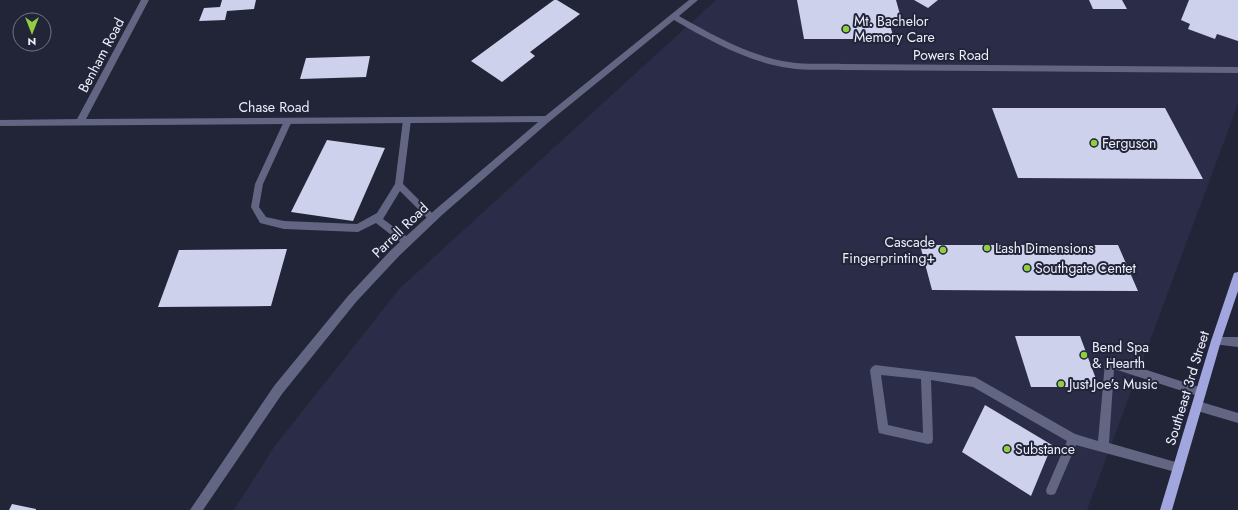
<svg xmlns="http://www.w3.org/2000/svg" width="1238" height="510" font-family="Jost,sans-serif">
	<style>
		.built { fill: #2b2c47 }
		.building { fill: #cdd1eb }
		.lines { fill: none; stroke-linecap: round; stroke-linejoin: round }
		.service { fill: #636682; fill-rule: evenodd }
		.minor { fill: #636682; fill-rule: evenodd }
		.tertiary { fill: #636682; fill-rule: evenodd }
		.primary { fill: #a1a6df; fill-rule: evenodd }
		.poi-dot { fill: #90cd41; stroke: #222438; stroke-width: 1.5 }
		.labels { text-anchor: middle; stroke-width: 4; stroke-linejoin: round; paint-order: stroke }
		.poi-label { font-size: 14px; fill: #edeffd; stroke: #222438; text-anchor: start }
		.street-label { font-size: 14px; fill: #edeffd; stroke: #222438 }
	</style>
	<rect width="100%" height="100%" fill="#222438"/>
	<path class="built" d="M716 0H1238V104L1087 510H234L274 447 400 288Z"/>
	<path class="building" d="M222 0H256L254 9 227 11 225 20 199 21 204 8 220 7Z
		M554 0H557L580 14 530 52 535 56 502 82 471 61Z
		M797 0H896L901 18H888L894 39H804Z
		M914 0H938L928 8Z
		M1089 0H1122L1127 9H1093Z
		M1189 0H1238V41L1217 34 1215 39 1188 29 1190 24 1181 20Z
		M370 56 366 77 300 79 306 58Z
		M992 108H1165L1203 179 1018 178Z
		M327 140 385 148 353 221 291 212Z
		M920 245H1118L1138 291 932 290Z
		M287 249 271 306 158 307 179 250Z
		M1015 336H1080L1099 387H1031Z
		M985 405 1052 445 1031 496 962 452Z
		M12 504 36 509V510H9Z"/>
	<g class="lines">
		<path class="service" d="M407 117 411 120 403 184 437 218 436 221H430L400 191 383 219 410 239 411 242 410 245H404L376 223 358 232 284 229 260 223 251 207 255 184 285 119H291L292 121 263 184 259 207 266 217 284 221 357 224 377 213 395 184 403 120Z
			M1216 337H1238V347L1213 344 1211 341 1213 338Z
			M1110 358 1205 389 1206 392 1205 395 1201 397 1114 369 1109 443 1179 463 1183 464 1184 468 1183 472 1179 473 1076 445 1055 494 1051 495 1047 494 1046 490 1067 441 973 387 931 380 933 439 932 443 928 444 883 434 879 433 878 429 870 370 872 367 875 365 975 377 1075 434 1098 441 1105 363 1107 360ZM881 375 921 379 923 433 888 425Z
			M1198 401 1238 413V423L1194 410 1193 406 1194 402Z"/>
		<path class="minor" d="M141 0H149L86 119 547 116 551 119 547 122 0 126V120L77 119Z"/>
		<path class="tertiary" d="M689 0H698L679 16C713 35 749 56 789 62 807 65 826 63 844 64L1238 67V73L844 70C826 69 807 71 789 68 748 62 710 41 674 20L550 121 442 215 399 256 356 302 282 394 203 510H190L274 386 348 296 391 250 436 209 544 117Z"/>
		<path class="primary" d="M1238 272V291L1221 341 1172 510H1160L1211 341 1233 276 1234 273Z"/>
	</g>
	<g class="poi-dot">
		<circle cx="846" cy="29" r="4"/>
		<circle cx="1094" cy="143" r="4"/>
		<circle cx="987" cy="248" r="4"/>
		<circle cx="943" cy="250" r="4"/>
		<circle cx="1027" cy="268" r="4"/>
		<circle cx="1084" cy="355" r="4"/>
		<circle cx="1061" cy="384" r="4"/>
		<circle cx="1007" cy="449" r="4"/>
	</g>
	<g class="labels">
		<g class="poi-label">
			<text x="854" y="26">Mt. Bachelor<tspan x="854" dy="16">Memory Care</tspan></text>
			<text x="1102" y="148">Ferguson</text>
			<text x="935" y="247" text-anchor="end">Cascade<tspan x="935" dy="16">Fingerprinting+</tspan></text>
			<text x="995" y="253">Lash Dimensions</text>
			<text x="1035" y="273">Southgate Centet</text>
			<text x="1092" y="352">Bend Spa<tspan x="1092" dy="16">&amp; Hearth</tspan></text>
			<text x="1069" y="389">Just Joe’s Music</text>
			<text x="1015" y="454">Substance</text>
		</g>
		<g class="street-label">
			<text transform="translate(101 55) rotate(-62)" y="5">Benham Road</text>
			<text x="951" y="60">Powers Road</text>
			<text x="274" y="112">Chase Road</text>
			<text transform="translate(400 230) rotate(-44)" y="5">Parrell Road</text>
			<text transform="translate(1187 388) rotate(-73)" y="5">Southeast 3rd Street</text>
		</g>
	</g>
	<g transform="translate(32 32) rotate(180)"><circle r="19" fill="#222438" stroke="#737587"/>
	<path d="M0-3L7 15L0 10L-7 15Z" fill="#90cd41"/>
	<text y="-6" font-size="11" font-weight="bold" text-anchor="middle" fill="#edeffd">N</text>
	</g>
</svg>
